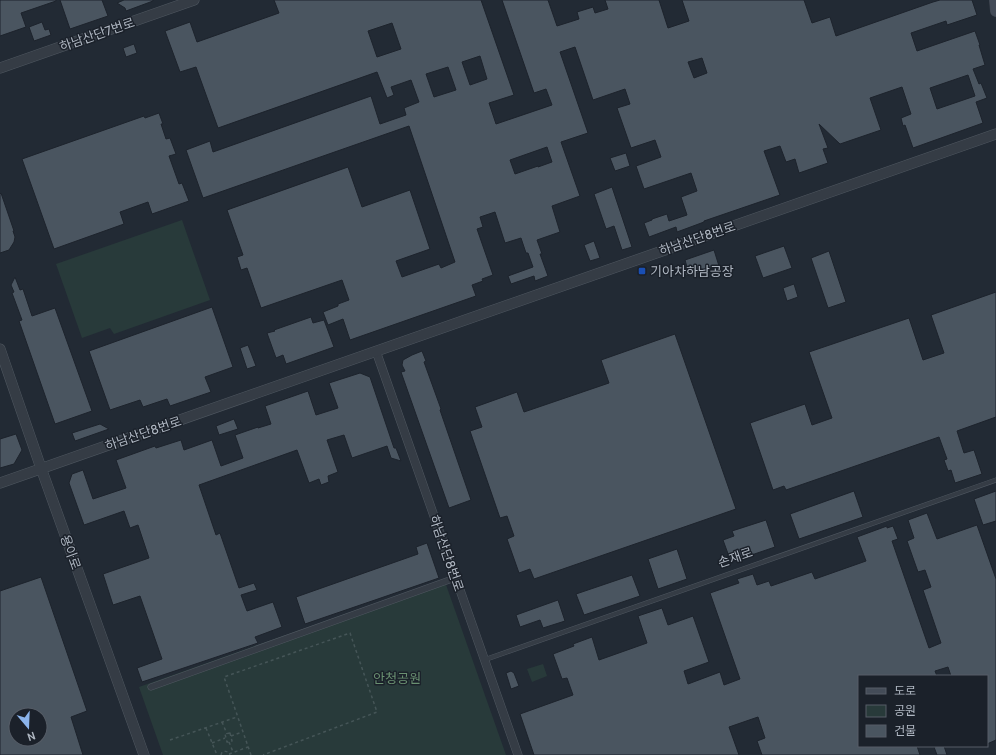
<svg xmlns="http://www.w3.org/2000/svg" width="996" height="755" font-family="Cabin,'Noto Sans KR',sans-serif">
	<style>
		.green { fill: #283a3a }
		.building { fill: #4a5560; stroke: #1d232c; fill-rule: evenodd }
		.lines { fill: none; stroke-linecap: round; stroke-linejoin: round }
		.service-casing { stroke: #4f5760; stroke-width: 5 }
		.pedestrian-casing { stroke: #4f5760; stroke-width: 7 }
		.minor-casing { stroke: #4f5760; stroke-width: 9 }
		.tertiary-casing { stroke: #4f5760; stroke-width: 11 }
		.secondary-casing { stroke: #3e454f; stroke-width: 12 }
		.path { stroke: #455557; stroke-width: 1.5; stroke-dasharray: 3 3; stroke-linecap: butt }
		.service { stroke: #353c45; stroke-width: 4 }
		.pedestrian { stroke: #353c45; stroke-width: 6 }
		.minor { stroke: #353c45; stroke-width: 8 }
		.tertiary { stroke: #353c45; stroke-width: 10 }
		.secondary { stroke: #444c58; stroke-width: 11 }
		.transit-dot { fill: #1a4fb4; stroke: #1b212a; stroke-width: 1.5 }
		.labels { text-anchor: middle; stroke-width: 3; stroke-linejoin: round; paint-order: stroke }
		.street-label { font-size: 13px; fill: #afb7c2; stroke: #1b212a }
		.poi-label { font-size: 13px; fill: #afb7c2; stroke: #1b212a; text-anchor: start }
		.park-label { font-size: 13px; fill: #6a9071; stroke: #1b212a }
	</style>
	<rect width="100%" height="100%" fill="#222a34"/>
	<path class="green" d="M182 220 210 300 114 334 110 328 82 338 56 264Z
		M444 579 506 755H163L139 687Z
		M543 664 547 676 532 682 527 669Z"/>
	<path class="building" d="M0 0H56V1L21 13 26 27 0 36Z
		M60 0H102L108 16 70 29Z
		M124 0H153V1L126 11 125 8 117 3Z
		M274 0H481L514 95 489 103 496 124 552 105 546 89 534 93 502 0H548L557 26 579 19 577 12 593 7 595 13 608 9 605 0H659L668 28 689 21 682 0H804L812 23 830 17 836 36 933 2 940 0H972L977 15 947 25 946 21 911 33 917 51 975 31 980 45H979L985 65 973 69 979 84 981 83 987 98 976 102 983 123 913 148 905 125 903 126 901 118 911 114 902 87 870 98 881 130 840 144 819 124 828 148 823 149 828 163 799 173 795 159 786 162 780 146 764 151 780 195 704 221V222L677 232 676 227 649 237 644 223 652 220V219L667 214 669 221 687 215 681 197 697 191 691 173 644 189 636 166 661 157 655 140 631 148 617 108 630 104 625 89 593 100 575 47 560 52 588 133 561 142 580 196 552 206 560 232 537 240 542 254H540L548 276 535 281 534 276 511 284 508 276 533 267 528 253H526L521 238 505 243 495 212 480 217 483 227 477 229 493 275 482 279 483 281 472 285 476 296 350 340 343 319 328 325 323 312 338 306V304L349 300 342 280 261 308 247 268 241 270 237 257 243 255 227 210 348 167 362 207 410 190 430 249 396 261 402 277 439 264 441 268 455 262 409 126 203 198 186 150 210 141 213 152 371 96 380 124 406 115 404 108 419 102 411 80 391 87 394 95 387 98 377 72 218 128 196 67 180 72 165 31 190 22 197 42 279 13ZM392 23 401 49 377 57 368 31ZM480 56 487 79 470 85 462 62ZM702 58 707 73 694 78 688 62ZM448 67 456 90 434 97 426 74ZM968 75 975 96 937 109 930 88ZM547 147 552 162 538 167V166L515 174 510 160Z
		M42 22 45 30 49 29 51 35 34 41 29 27Z
		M134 44 137 53 126 57 123 48Z
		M159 113 163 124H161L166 139 170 138 176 154 169 156 179 184 182 183 189 201 152 214 148 202 120 212 124 224 54 249 22 159 144 116 145 118Z
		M626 153 630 166 615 171 610 158Z
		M612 187 632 247 622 250 614 226 606 229 594 194Z
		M1 193 14 231H13L15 237 14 242 9 250 0 253V194Z
		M594 241 600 258 590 261 584 245Z
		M784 246 792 268 763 278 755 256Z
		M714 250 719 266 690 276 686 275 684 272 687 267 685 260Z
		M829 251 846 302 828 308 811 258Z
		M15 277 20 290 23 289 32 316 55 308 92 411 55 424 19 321 22 320 12 293 14 292 11 285Z
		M794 284 798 297 787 301 783 288Z
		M996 292V417L957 431 964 453 974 450 982 474 955 483 951 470 948 471 944 460 947 459 939 437 786 490 784 486 773 490 750 423 805 404 812 425 832 418 809 352 909 318 923 360 944 353 931 315Z
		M212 307 233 367 205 377 211 392 170 406 167 399 143 407 140 400 110 410 89 351Z
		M311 317 313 323 324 320 334 347 286 364 283 355 276 358 267 333 275 331 274 330Z
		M675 334 736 509 534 579 530 569 519 573 507 539 514 536 507 516 500 518 470 431 482 427 475 407 517 392 524 412 609 383 601 360Z
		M248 345 256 366 247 369 240 348Z
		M422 351 426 361 424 362 441 409 440 410 471 500 449 508 401 372 405 371 402 365 403 360 412 355Z
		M360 373 370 377 394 448H396L401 461 391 458 387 446 352 458 344 435 327 440 338 472 328 476 329 482 321 485 319 479 309 483 297 450 199 485 216 535 220 533 239 588 254 583 257 590 241 595 247 611 273 602 282 627 255 637 258 643 142 682 137 668 162 659 140 596 113 605 103 574 149 558 138 525 130 528 124 511 84 525 69 483 72 474 83 470 93 499 126 488 116 460 155 446 156 448 181 440 184 450 212 440 221 466 243 458 235 435 258 427V428L271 424 265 406 308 391 316 415 338 408 329 383Z
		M234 419 238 429 219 435 216 426Z
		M100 424 109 429 75 441 72 433Z
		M16 434 22 450 14 464 0 468V439Z
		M854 491 863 517 799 539 790 514Z
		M996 491V521L983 525 974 499Z
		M927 513 937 539 977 525 996 579V740L987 744V676H951L948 667 935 671 937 676H859V746H917L920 755H762L757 741 765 738 758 717 729 727 739 755H534L520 714 573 695 567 678 562 679 553 654 574 646 573 644 592 637 599 660 647 643 638 616 662 608 668 625 693 616 709 662 684 671 688 684 720 672 724 685 740 679 710 593 739 583 737 579 753 574 757 585 769 581 771 586 812 572 815 579 866 561 857 537 887 526V528L893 526 898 539 892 541 929 648 941 643 923 590 931 587 925 570 918 572 907 541 914 538 908 520Z
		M766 520 775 547 731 562 723 540 734 536 732 531Z
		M427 543 439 578 305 624 296 597 418 554 416 547Z
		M677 549 687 579 658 589 648 559Z
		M632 575 640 596 584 615 576 594Z
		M41 577 87 711 71 717 83 755H0V591ZM16 715H40V739H16Z
		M558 600 565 621 543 628 540 620 520 627 516 615Z
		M511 671 514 673 519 686 511 689 506 673Z
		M938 746H944L947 755H937L934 747Z"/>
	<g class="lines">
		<g class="service-casing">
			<path id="service" d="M484 660 996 480"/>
		</g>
		<g class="pedestrian-casing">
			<path id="pedestrian" d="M151 687 455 578"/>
		</g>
		<g class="minor-casing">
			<path id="minor" d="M376 351 518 755"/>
		</g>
		<g class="tertiary-casing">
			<path id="tertiary" d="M0 68 194 0
				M0 349 41 468 144 755
				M0 483 996 134"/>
		</g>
		<g class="secondary-casing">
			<path id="secondary" d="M995 0 996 11"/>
		</g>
		<path class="path" d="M222 722 227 734
			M206 728 217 755
			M230 733 232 741 227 742 225 734Z
			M231 736 242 732
			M170 740 237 717
			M229 742 233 752
			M212 743 225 738
			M229 754 248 747
			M221 755 222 752 224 751 228 752 230 755
			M251 755 224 677 350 633 377 712 263 755"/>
		<use href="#service" class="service"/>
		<use href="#pedestrian" class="pedestrian"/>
		<use href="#minor" class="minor"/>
		<use href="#tertiary" class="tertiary"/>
		<use href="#secondary" class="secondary"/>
	</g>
	<rect class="transit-dot" x="638" y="267" width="8" height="8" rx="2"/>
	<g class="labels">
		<g class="street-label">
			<text transform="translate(97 34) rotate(-19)" y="5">하남산단7번로</text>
			<text transform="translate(697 238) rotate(-19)" y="5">하남산단8번로</text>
			<text transform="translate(143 433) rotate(-19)" y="5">하남산단8번로</text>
			<text transform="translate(71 552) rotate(70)" y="5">용아로</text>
			<text transform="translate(447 553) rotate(71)" y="5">하남산단8번로</text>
			<text transform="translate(735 557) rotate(-19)" y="5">손재로</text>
		</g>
		<g class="poi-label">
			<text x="650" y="276">기아차하남공장</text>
		</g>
		<g class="park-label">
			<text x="397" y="683">안청공원</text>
		</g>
	</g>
	<rect x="858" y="675" width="130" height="72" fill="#1b212a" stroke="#565d67"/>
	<rect x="866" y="688" width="20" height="6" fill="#444c58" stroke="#565d67"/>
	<text x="894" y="695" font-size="12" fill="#afb7c2">도로</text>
	<rect x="866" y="705" width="20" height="12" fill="#283a3a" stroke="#565d67"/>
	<text x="894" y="715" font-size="12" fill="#afb7c2">공원</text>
	<rect x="866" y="725" width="20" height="12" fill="#4a5560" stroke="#565d67"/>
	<text x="894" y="735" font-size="12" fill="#afb7c2">건물</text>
	<g transform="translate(28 727) rotate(161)"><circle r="19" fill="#1b212a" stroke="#565d67"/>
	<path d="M0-3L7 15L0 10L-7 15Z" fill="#8bb4ec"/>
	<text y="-6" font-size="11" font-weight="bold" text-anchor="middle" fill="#afb7c2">N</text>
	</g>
</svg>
